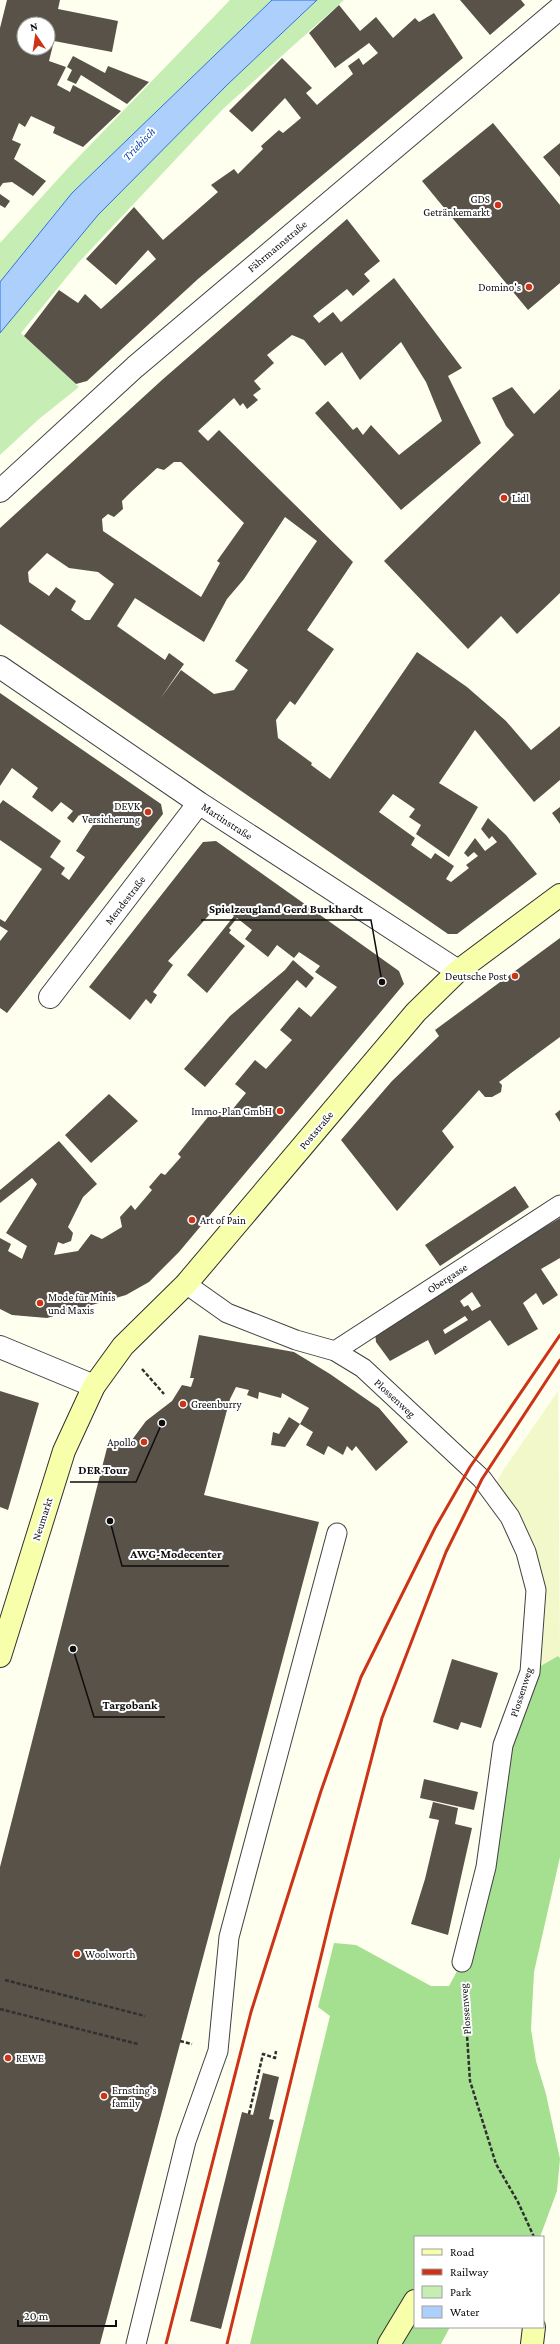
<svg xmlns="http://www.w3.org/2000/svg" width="560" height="2344" font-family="'Crimson Pro',serif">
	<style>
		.farmland { fill: #f3f8cb }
		.green { fill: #c6eeb4 }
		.forest { fill: #a5e091 }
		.water { fill: #adcffc; stroke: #2d72db }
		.building { fill: #585249; fill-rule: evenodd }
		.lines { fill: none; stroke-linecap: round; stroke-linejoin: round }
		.lane-casing { stroke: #414141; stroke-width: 21 }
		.street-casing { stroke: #414141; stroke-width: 24 }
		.secondary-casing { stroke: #303030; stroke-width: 24 }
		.path { stroke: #303030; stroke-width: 2.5; stroke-dasharray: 4 2; stroke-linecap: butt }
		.lane { stroke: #fff; stroke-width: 19 }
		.street { stroke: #fff; stroke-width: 22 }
		.secondary { stroke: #f7ffaa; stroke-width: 22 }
		.rail { stroke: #cc3418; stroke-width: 3 }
		.poi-dot { fill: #cc3418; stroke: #fff; stroke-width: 1.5 }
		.labels { text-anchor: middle; stroke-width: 4; stroke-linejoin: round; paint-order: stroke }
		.poi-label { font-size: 11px; fill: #0e0e0e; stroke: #fff; text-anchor: start }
		.street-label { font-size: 11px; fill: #0e0e0e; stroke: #fff }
		.water-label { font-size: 12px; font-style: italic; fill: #0a45ac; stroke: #fff }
		.leader { fill: none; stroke: #0e0e0e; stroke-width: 1.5 }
		.callout-dot { fill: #0e0e0e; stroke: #fff; stroke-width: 1.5 }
		.callout-label { font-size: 12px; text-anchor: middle; font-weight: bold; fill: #0e0e0e; stroke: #fff; stroke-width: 4; stroke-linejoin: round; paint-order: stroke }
	</style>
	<rect width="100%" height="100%" fill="#ffffef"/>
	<path class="farmland" d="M558 1391 560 1658 558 1656 530 1672 536 1590 491 1491 504 1469Z"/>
	<path class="green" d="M230 0H272L72 193 0 282V243L68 168Z
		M317 0H344L224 108 79 262 21 333 79 387 39 419 0 455V333L98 215 227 85Z"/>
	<path class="forest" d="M558 1656 560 1658V1857L534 1972 531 2029 536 2061 546 2094 560 2159 557 2191 540 2237H415V2327H450L441 2344H250L330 2016 318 2007 334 1943 356 1945 431 1986H449L462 1962 503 1745 530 1672Z"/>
	<path class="water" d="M272 0H317L227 85 98 215 0 333V282L72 193Z"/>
	<path class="building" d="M7 0H60L58 9 118 21 112 52 54 41 49 61 66 67 57 85 70 92 73 85 121 111 83 147 53 133 55 127 31 116 25 127 19 123 12 140 21 144 14 159 46 181 33 196 12 182 3 183 0 187V28ZM24 24H48V48H24Z
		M460 0H521L525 5 490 35Z
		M339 5 360 31 376 17 393 38 415 18 419 22 434 13 463 58 198 279 87 381 76 384 24 336 59 290 78 303 85 294 101 309 156 259 148 250 116 285 86 259 134 207 163 240 218 192 211 185 234 169 238 174 263 149 261 146 279 130 283 133 301 118 285 98 252 132 229 111 282 58 312 88 306 93 317 105 353 74 348 66 359 58 363 65 378 53 369 43 335 68 309 33Z
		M73 56 105 73 108 66 149 82 127 104 81 75 76 84 67 80 72 70 67 67Z
		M493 123 560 205V283L528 310 422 181Z
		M560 143V177L543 157Z
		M0 194 10 201 5 208 0 205Z
		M347 219 380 261 364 274 370 281 353 296 347 289 313 316 319 323 333 312 341 322 394 278 462 368 448 376 481 443 401 510 315 413 328 401 353 430 357 427 363 435 371 425 399 455 442 421 426 382 401 342 360 380 342 352 325 366 304 340 292 335 267 355 274 363 254 381 261 389 253 395 258 400 247 409 243 403 240 406 234 398 198 431 208 441 219 430 353 562 307 630 334 649 295 705 290 701 276 720 278 738 312 763 311 765 330 779 417 652 467 687 506 721 531 750 560 726V780L534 802 475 730 439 783 478 807 449 857 416 834 421 825 409 817 415 809 393 794 379 812 415 838 411 845 431 859 435 853 454 866 446 879 451 882 469 868 466 865 478 856 474 852 468 857 464 853 475 838 485 851 497 842 492 836 489 839 481 829 488 818 506 835 537 874 457 934H448L0 624V528L162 380ZM174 462H181L244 523 217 561 220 563 201 597 103 531 102 519 108 514 114 517 123 509 122 501 130 493 157 468 164 470ZM285 517 317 541 235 661 248 670 234 690 214 694 181 670 160 699 184 664 169 653 165 660 117 626 135 598 204 642 227 599 244 579ZM47 553 69 568 98 572 114 584 90 620H85L71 610 76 601 56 587 49 596 29 582 28 572Z
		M512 387 534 414 560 389V593L517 634 501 616 468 649 384 561 514 435 506 426 492 398Z
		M0 693 161 804 163 814 7 1013 0 1008V941L8 931 0 926V919L5 922 42 869 0 840V804L3 800 61 841 50 857 65 868 61 874 69 880 85 857 76 851 93 825 79 815 73 823 67 818 73 811 61 802 52 812 32 797 38 788 12 768 0 786Z
		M560 807V824L552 813Z
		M216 841 399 971 404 984 179 1252 149 1282 126 1295 47 1318 12 1315 0 1309V1238L11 1244 8 1251 22 1259 27 1246 6 1233 37 1184 32 1178 0 1203V1190L59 1141 97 1184 83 1197 68 1227 73 1233 71 1241 63 1244 58 1242 54 1255 78 1251 91 1234 102 1239 122 1227 120 1217 131 1205 135 1210 152 1190 149 1187 161 1173 165 1175 181 1157 178 1154 212 1112 218 1117 227 1106 232 1110 246 1093 235 1084 255 1060 266 1069 292 1040 280 1030 299 1007 311 1017 337 987 315 972 320 966 299 952 294 958 277 945 268 957 245 939 252 930 237 918 229 928 231 930 229 933 245 946 207 993 187 975 234 916 218 905 168 961 173 965 153 992 157 995 151 1004 146 999 130 1020 89 987 203 842Z
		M560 938V1037L499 1082 502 1085 501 1092 492 1097H485L479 1090 442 1131 454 1147 397 1211 341 1140 392 1081 439 1036 435 1030Z
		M293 960 314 978 306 988 297 980 205 1087 184 1069 230 1016 285 970Z
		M109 1094 138 1121 91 1163 65 1135Z
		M560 1110V1122L555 1114Z
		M515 1186 529 1207 440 1266 425 1245Z
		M560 1218V1258L541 1269 558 1295 543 1305 536 1293 523 1303 538 1329 508 1346 490 1320 435 1355 428 1340 390 1361 376 1342 375 1332 419 1307 522 1240ZM472 1292 481 1306 472 1311 468 1305 464 1307 460 1301ZM465 1316 468 1320 445 1334 443 1330Z
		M199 1335 294 1352 330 1374 379 1408 408 1442 376 1471 356 1446 352 1451 347 1446 343 1455 328 1446 324 1455 306 1445 313 1432 300 1424 309 1408 282 1393 281 1398 259 1392 258 1399 247 1395 249 1390 236 1387 230 1399 204 1495 319 1522 100 2344H0V1867L108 1444 126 1448 146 1421 172 1401 182 1385 191 1387 194 1378H190Z
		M0 1391 39 1403 8 1510 0 1507Z
		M289 1417 300 1424 285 1447 271 1445 273 1432 279 1434Z
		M452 1659 498 1673 481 1728 461 1722 458 1730 433 1722Z
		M424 1779 478 1792 474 1810 420 1798Z
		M433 1802 458 1808 455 1824 472 1828 448 1935 411 1924 425 1879 439 1820 429 1818Z
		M263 2073 279 2077 269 2119 274 2120 221 2329 190 2321 242 2112 253 2115Z"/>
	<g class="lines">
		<g class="lane-casing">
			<path id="lane" d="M186 1284 227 1313 296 1340 335 1351 363 1368 482 1479 510 1517 526 1552 536 1590 530 1672 503 1745 486 1867 462 1962
				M335 1351 560 1205
				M136 2344 186 2141 218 2051 229 1937 337 1533"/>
		</g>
		<g class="street-casing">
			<path id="street" d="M0 491 135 367 560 8
				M0 667 199 803 458 971
				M50 997 199 803
				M0 1347 94 1386"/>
		</g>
		<g class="secondary-casing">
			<path id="secondary" d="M0 1656 64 1451 94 1386 123 1346 186 1284 416 1012 458 971 560 895
				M389 2344 415 2301
				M532 2344 534 2327"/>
		</g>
		<path class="path" d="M142 1369 164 1394
			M5 1980 145 2016
			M464 1989 470 2081 496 2164 518 2202 534 2237
			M0 2009 138 2044
			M180 2041 192 2044
			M249 2114 263 2054 275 2058 276 2051"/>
		<use href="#lane" class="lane"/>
		<use href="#street" class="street"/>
		<use href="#secondary" class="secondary"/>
		<path class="rail" d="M166 2344 251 2012 321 1791 361 1677 435 1528 470 1467 560 1335
			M227 2344 331 1915 382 1718 446 1552 482 1479 560 1360"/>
	</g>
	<g class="poi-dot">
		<circle cx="498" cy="205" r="4"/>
		<circle cx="529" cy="287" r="4"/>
		<circle cx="504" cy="498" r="4"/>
		<circle cx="148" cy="812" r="4"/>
		<circle cx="515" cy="976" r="4"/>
		<circle cx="280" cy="1111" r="4"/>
		<circle cx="192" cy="1220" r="4"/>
		<circle cx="40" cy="1303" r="4"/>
		<circle cx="183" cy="1404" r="4"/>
		<circle cx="144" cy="1442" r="4"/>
		<circle cx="77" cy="1954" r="4"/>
		<circle cx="8" cy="2058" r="4"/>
		<circle cx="104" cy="2096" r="4"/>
	</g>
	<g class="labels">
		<g class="poi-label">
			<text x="490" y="203" text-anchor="end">GDS<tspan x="490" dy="13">Getränkemarkt</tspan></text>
			<text x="521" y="291" text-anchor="end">Domino's</text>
			<text x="512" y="502">Lidl</text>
			<text x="140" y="810" text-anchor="end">DEVK<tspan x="140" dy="13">Versicherung</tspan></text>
			<text x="507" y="980" text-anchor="end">Deutsche Post</text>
			<text x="272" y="1115" text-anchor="end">Immo-Plan GmbH</text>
			<text x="200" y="1224">Art of Pain</text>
			<text x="48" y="1301">Mode für Minis<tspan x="48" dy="13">und Maxis</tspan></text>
			<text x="191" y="1408">Greenburry</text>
			<text x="136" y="1446" text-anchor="end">Apollo</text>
			<text x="85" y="1958">Woolworth</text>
			<text x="16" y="2062">REWE</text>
			<text x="112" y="2094">Ernsting's<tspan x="112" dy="13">family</tspan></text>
		</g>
		<g class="street-label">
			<text transform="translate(277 246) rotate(-40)" y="4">Fährmannstraße</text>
			<text transform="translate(227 821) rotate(33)" y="4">Martinstraße</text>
			<text transform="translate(125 900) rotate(-52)" y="4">Mendestraße</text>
			<text transform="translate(316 1130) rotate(-50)" y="4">Poststraße</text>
			<text transform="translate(447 1278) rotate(-33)" y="4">Obergasse</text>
			<text transform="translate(395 1398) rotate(43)" y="4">Plossenweg</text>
			<text transform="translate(42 1519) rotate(-72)" y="4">Neumarkt</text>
			<text transform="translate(521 1692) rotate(-72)" y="4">Plossenweg</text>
			<text transform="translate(465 2009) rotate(-94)" y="4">Plossenweg</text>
		</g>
		<g class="water-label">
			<text transform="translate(139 144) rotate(-46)" y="4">Triebisch</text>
		</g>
	</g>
	<path class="leader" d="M382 982L371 920H201M162 1423L136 1482H70M110 1521L122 1566H229M73 1649L94 1717H165"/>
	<g class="callout-dot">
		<circle cx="382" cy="982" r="4"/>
		<circle cx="162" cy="1423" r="4"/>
		<circle cx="110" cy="1521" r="4"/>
		<circle cx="73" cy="1649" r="4"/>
	</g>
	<g class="callout-label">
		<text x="286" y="913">Spielzeugland Gerd Burkhardt</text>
		<text x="103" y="1474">DER Tour</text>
		<text x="176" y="1558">AWG-Modecenter</text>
		<text x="130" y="1709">Targobank</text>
	</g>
	<rect x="414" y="2236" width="130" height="92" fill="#ffffff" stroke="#9f9f9f"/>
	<rect x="422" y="2249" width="20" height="6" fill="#f7ffaa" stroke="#9f9f9f"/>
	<text x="450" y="2256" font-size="12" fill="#0e0e0e">Road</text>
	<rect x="422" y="2269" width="20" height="6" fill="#cc3418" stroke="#9f9f9f"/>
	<text x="450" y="2276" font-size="12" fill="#0e0e0e">Railway</text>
	<rect x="422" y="2286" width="20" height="12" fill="#c6eeb4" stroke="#9f9f9f"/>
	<text x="450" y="2296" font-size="12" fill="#0e0e0e">Park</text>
	<rect x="422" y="2306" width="20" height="12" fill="#adcffc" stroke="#9f9f9f"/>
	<text x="450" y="2316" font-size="12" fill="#0e0e0e">Water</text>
	<g transform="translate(36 36) rotate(347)"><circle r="19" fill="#ffffff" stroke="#9f9f9f"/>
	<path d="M0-3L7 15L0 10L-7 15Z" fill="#cc3418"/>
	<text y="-6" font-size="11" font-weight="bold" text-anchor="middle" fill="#0e0e0e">N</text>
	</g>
	<path d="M18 2320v6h98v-6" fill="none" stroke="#0e0e0e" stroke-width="2"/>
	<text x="24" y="2320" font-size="12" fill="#0e0e0e" stroke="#ffffff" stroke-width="3" paint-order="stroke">20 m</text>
</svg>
